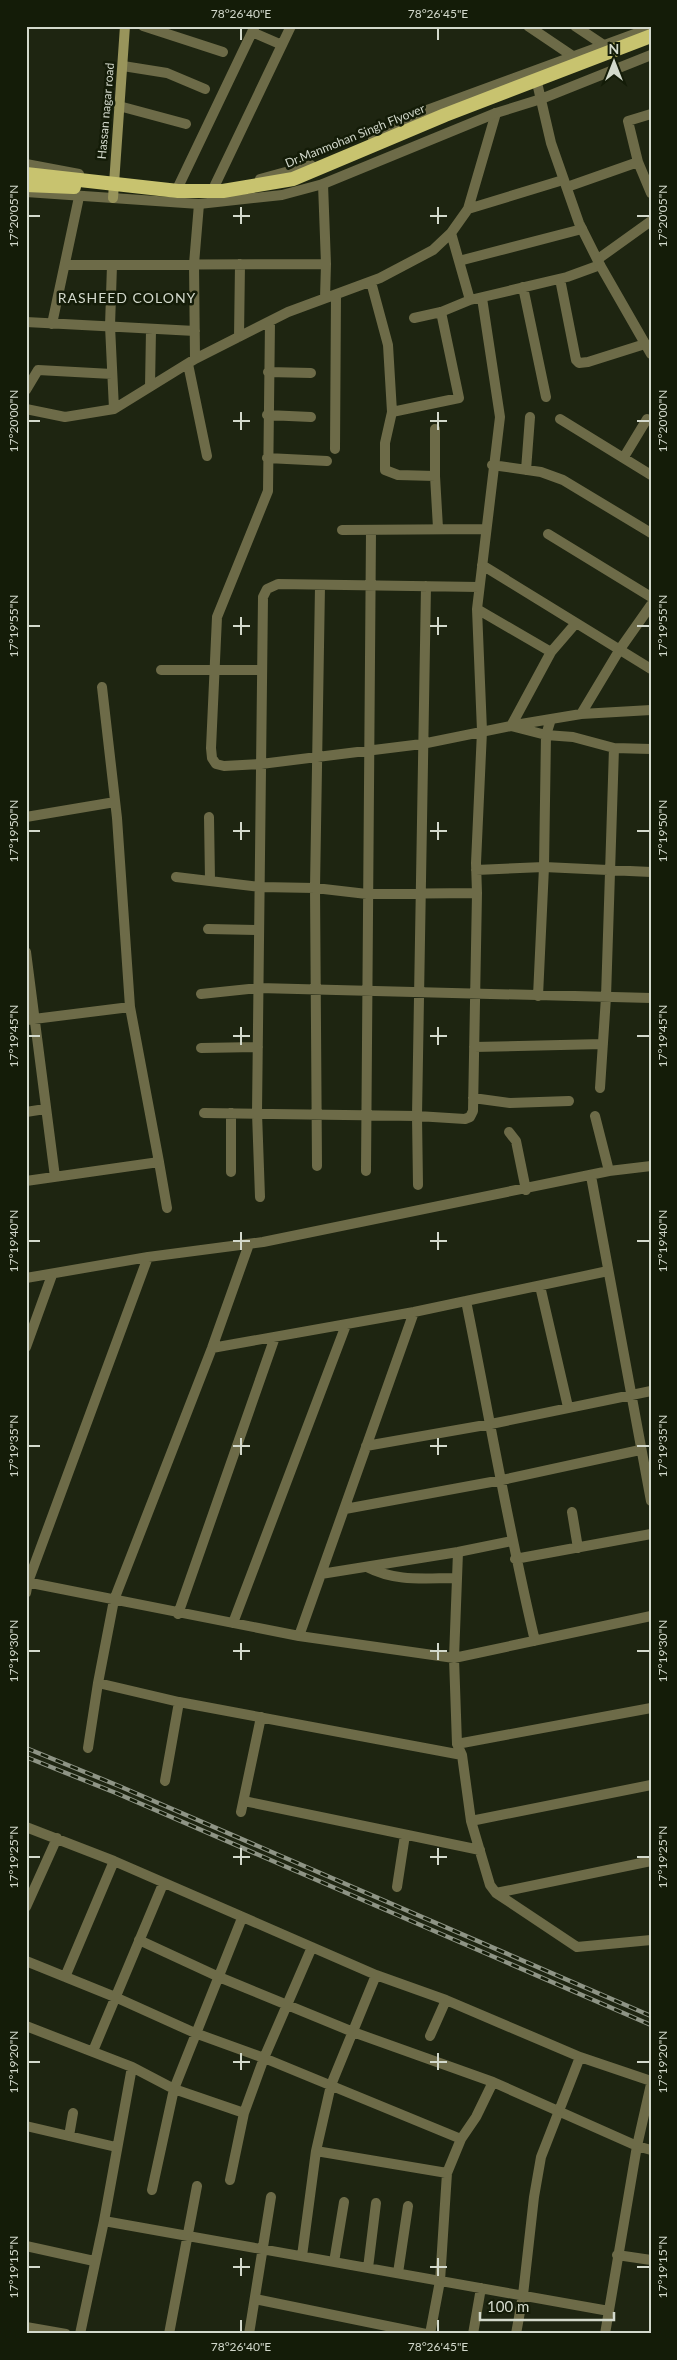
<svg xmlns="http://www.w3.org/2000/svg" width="677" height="2360" font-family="Lato,sans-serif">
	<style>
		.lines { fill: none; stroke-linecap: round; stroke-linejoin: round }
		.minor { stroke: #6d6b48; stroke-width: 10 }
		.tertiary { stroke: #6d6b48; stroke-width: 10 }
		.secondary { stroke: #98945b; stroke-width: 10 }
		.rail-casing { stroke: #8e9485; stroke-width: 4.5 }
		.rail { stroke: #141c08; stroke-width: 2.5; stroke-dasharray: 8; stroke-linecap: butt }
		.trunk-bridge { stroke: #c8c36f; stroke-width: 14 }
		.ticks { fill: none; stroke: #d3d9cc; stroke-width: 2 }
		.labels { text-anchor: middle; stroke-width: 5; stroke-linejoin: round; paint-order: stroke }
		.street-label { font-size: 12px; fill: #d3d9cc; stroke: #141c08 }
		.neighbourhood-label { font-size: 14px; letter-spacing: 1px; fill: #d3d9cc; stroke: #141c08 }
		.neatline { fill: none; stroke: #d3d9cc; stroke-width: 2 }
		.ticks-label { font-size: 12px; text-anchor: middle; fill: #d3d9cc }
	</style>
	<rect width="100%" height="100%" fill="#1e2511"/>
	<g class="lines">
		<path class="minor" d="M143 26 223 52
			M528 26 574 57
			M575 26 602 44
			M252 32 282 45
			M123 66 167 73 205 89
			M119 106 186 124
			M651 114 628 121 638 162 651 193
			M323 184 326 264
			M179 185 255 26
			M215 185 291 26
			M567 187 638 162
			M468 209 563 180
			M451 233 470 300
			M598 259 651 221
			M459 261 582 229
			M65 265 326 264 325 298
			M112 265 110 326 114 409
			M560 279 576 360 579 363 588 362 645 344
			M371 282 388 345 392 412 385 443V470L398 475 435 476 438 528
			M523 287 546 397
			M414 318 441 312 470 300 567 277 600 265
			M26 322 195 331
			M270 322 268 491 217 617 211 748 212 758 216 764 224 766 261 764 422 744 511 726 546 735 573 737 614 748 651 749
			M52 324 79 197
			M239 337 240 264
			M195 359 194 264 199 204
			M188 364 207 456
			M268 372 311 373
			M150 386 151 330
			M26 390 38 370 112 374
			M26 409 65 417 114 409 195 359 288 312 380 278 433 250 451 233 468 209 496 113
			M392 412 459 398 441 312
			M267 415 311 417
			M560 419 651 475
			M435 429V476
			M335 449 336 295
			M624 457 647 419
			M267 458 327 461
			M492 465 541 472 563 480 651 533
			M526 470 530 417
			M342 530 485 529
			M548 534 651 597
			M482 565 651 669
			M477 609 551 652
			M161 670H262
			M581 714 620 649 651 605
			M515 725 581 714 651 710
			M511 726 551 652 576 623
			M26 817 115 802
			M209 817 210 880
			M476 870 544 867 651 872
			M176 877 260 887 315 888 367 894 477 893
			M208 929 259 930
			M26 952 55 1177
			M201 994 259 988 651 998
			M538 996 544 867 546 735 551 719
			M26 1020 130 1007
			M474 1047 603 1044
			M201 1048 258 1047
			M600 1088 606 997 614 748
			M473 1098 510 1103 569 1101
			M26 1112 45 1109
			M204 1113 417 1116 465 1119 470 1117 473 1111 477 893 476 863 482 731 477 609 500 417 482 298
			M231 1113V1172
			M595 1116 609 1171
			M509 1132 516 1141 526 1190
			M159 1162 167 1208
			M317 1166 315 888 320 586
			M366 1171 371 531
			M591 1176 651 1501
			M26 1181 159 1162 130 1007 117 818 102 687
			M418 1185 417 1116 426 586
			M260 1197 257 1113 263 597 267 589 278 584 479 587
			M26 1278 148 1257 263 1242 609 1171 651 1166
			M540 1286 568 1407
			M466 1301C489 1414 508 1528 535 1641
			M26 1347 52 1275
			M212 1348 414 1312 608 1271
			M366 1446 491 1424 651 1391
			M345 1509 502 1480 640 1450
			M572 1512 578 1548
			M458 1552 454 1658 457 1744 462 1755 471 1821 490 1885 496 1893 577 1947 651 1940
			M515 1559 651 1534
			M367 1567C396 1582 424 1578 456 1578
			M321 1574 458 1552 512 1541
			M26 1582 299 1636 454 1658 651 1616
			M26 1593 28 1582 148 1257
			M178 1614 275 1337
			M233 1623 346 1325
			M299 1636 414 1312
			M98 1683 179 1702 462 1755
			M457 1744 651 1708
			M88 1748 98 1683 114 1600 212 1348 249 1244
			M165 1781 179 1702
			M244 1801 480 1850
			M241 1812 261 1717
			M471 1821 651 1785
			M26 1827 114 1861 376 1975 446 2000 580 2057 651 2081
			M397 1887 405 1835
			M496 1893 651 1861
			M26 1907 57 1838
			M139 1940 219 1977 353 2032 493 2082 637 2146 651 2150
			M26 1961 115 1997 195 2033 264 2058 461 2139
			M65 1977 114 1861
			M26 2026 132 2067 174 2089 244 2113
			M430 2036 446 2000
			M93 2051 163 1884
			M26 2126 116 2147
			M69 2136 73 2113
			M316 2151 447 2173
			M230 2180 244 2113 264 2058 312 1947
			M152 2190 174 2089 242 1918
			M104 2221 609 2311
			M26 2246 94 2261
			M617 2255 651 2260
			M302 2256 316 2151 331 2085 376 1975
			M334 2262 344 2202
			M368 2268 376 2203
			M398 2273 408 2206
			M255 2299 426 2334
			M26 2327 66 2334
			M80 2334 104 2221 132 2067
			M169 2334 197 2186
			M249 2334 271 2197
			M430 2334 440 2281 447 2173 461 2139 476 2117 493 2082
			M473 2334 481 2288
			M516 2334 523 2295 534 2197 541 2157 580 2057
			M605 2334 637 2146 651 2084"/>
		<path class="tertiary" d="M535 74 551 143 579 223 600 265 651 354
			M373 139 419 113 651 28
			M26 164 79 174
			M260 179 311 165
			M26 192 199 204 282 195 323 184 496 113 541 99 651 55"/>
		<path class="secondary" d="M113 198 125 26"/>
		<g class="rail-casing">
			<path id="rail" d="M26 1748 119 1786 651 2016
				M26 1757 116 1793 651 2025"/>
		</g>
		<use href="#rail" class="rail"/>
		<path class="trunk-bridge" d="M26 174 178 191H223L293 179 445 115 651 36
			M26 185 74 187"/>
	</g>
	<path class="ticks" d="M241 28V40M438 28V40M241 207V224M438 207V224M28 216H40M233 216H250M430 216H447M637 216H650M241 412V430M438 412V430M28 421H40M233 421H250M430 421H447M637 421H650M241 617V635M438 617V635M28 626H40M233 626H250M430 626H447M637 626H650M241 822V840M438 822V840M28 831H40M233 831H250M430 831H447M637 831H650M241 1027V1045M438 1027V1045M28 1036H40M233 1036H250M430 1036H447M637 1036H650M241 1232V1250M438 1232V1250M28 1241H40M233 1241H250M430 1241H447M637 1241H650M241 1438V1455M438 1438V1455M28 1446H40M233 1446H250M430 1446H447M637 1446H650M241 1643V1660M438 1643V1660M28 1651H40M233 1651H250M430 1651H447M637 1651H650M241 1848V1865M438 1848V1865M28 1857H40M233 1857H250M430 1857H447M637 1857H650M241 2053V2070M438 2053V2070M28 2062H40M233 2062H250M430 2062H447M637 2062H650M241 2258V2276M438 2258V2276M28 2267H40M233 2267H250M430 2267H447M637 2267H650M241 2320V2332M438 2320V2332"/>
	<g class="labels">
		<g class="street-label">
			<text transform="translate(106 111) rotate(-85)" y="4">Hassan nagar road</text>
			<text transform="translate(355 136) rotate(-22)" y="4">Dr.Manmohan Singh Flyover</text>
		</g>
		<g class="neighbourhood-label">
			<text x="127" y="303">RASHEED COLONY</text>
		</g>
	</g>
	<rect width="677" height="2360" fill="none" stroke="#141c08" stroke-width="55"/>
	<g transform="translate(614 62)" stroke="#141c08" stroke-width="4" paint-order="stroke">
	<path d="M0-4L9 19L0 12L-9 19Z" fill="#d3d9cc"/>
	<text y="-8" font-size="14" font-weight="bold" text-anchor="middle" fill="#d3d9cc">N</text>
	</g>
	<path d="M480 2312v8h134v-8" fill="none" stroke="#d3d9cc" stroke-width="2.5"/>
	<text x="487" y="2312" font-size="15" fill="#d3d9cc" stroke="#141c08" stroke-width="4" paint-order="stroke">100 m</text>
	<rect x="28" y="28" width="622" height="2304" class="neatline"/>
	<g class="ticks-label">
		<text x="241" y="18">78°26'40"E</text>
		<text x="438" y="18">78°26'45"E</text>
		<text transform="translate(14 216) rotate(-90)" y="4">17°20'05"N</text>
		<text transform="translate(663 216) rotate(-90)" y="4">17°20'05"N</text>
		<text transform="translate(14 421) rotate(-90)" y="4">17°20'00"N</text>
		<text transform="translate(663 421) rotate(-90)" y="4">17°20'00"N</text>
		<text transform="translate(14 626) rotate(-90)" y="4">17°19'55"N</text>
		<text transform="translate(663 626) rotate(-90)" y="4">17°19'55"N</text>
		<text transform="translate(14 831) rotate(-90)" y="4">17°19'50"N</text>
		<text transform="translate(663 831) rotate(-90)" y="4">17°19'50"N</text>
		<text transform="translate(14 1036) rotate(-90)" y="4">17°19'45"N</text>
		<text transform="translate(663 1036) rotate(-90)" y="4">17°19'45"N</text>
		<text transform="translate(14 1241) rotate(-90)" y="4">17°19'40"N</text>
		<text transform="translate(663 1241) rotate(-90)" y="4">17°19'40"N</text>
		<text transform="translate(14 1446) rotate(-90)" y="4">17°19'35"N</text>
		<text transform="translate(663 1446) rotate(-90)" y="4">17°19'35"N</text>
		<text transform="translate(14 1651) rotate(-90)" y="4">17°19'30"N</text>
		<text transform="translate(663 1651) rotate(-90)" y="4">17°19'30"N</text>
		<text transform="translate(14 1857) rotate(-90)" y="4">17°19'25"N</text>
		<text transform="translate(663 1857) rotate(-90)" y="4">17°19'25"N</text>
		<text transform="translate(14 2062) rotate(-90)" y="4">17°19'20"N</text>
		<text transform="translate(663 2062) rotate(-90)" y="4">17°19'20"N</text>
		<text transform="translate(14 2267) rotate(-90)" y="4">17°19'15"N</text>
		<text transform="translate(663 2267) rotate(-90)" y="4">17°19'15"N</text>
		<text x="241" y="2351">78°26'40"E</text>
		<text x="438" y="2351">78°26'45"E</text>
	</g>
</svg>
